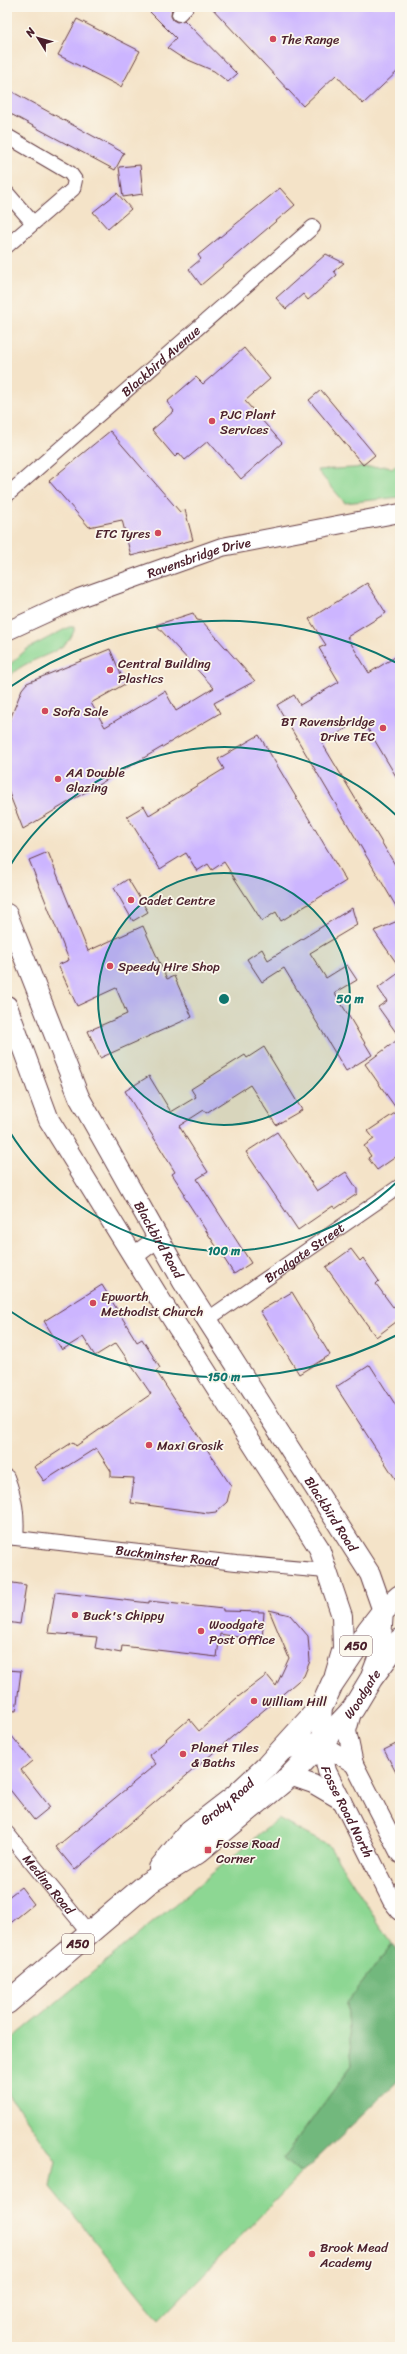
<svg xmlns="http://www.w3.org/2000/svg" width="407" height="2354" font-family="Sriracha,sans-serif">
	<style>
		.green { fill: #8dd793; stroke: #6c7b5f }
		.forest { fill: #72b87d; stroke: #5e6c54 }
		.building { fill: #ccb5ff }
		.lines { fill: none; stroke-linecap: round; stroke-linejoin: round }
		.minor-casing { stroke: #643c43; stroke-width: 16 }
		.tertiary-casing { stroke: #643c43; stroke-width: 20 }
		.secondary-casing { stroke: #643c43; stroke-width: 22 }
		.primary-casing { stroke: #643c43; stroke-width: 24 }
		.minor { stroke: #fff; stroke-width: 14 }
		.tertiary { stroke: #fff; stroke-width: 18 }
		.secondary { stroke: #fff; stroke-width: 20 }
		.primary { stroke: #fff; stroke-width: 22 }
		.ring { fill: none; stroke: #0f766e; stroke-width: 2 }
		.poi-dot { fill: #d1495b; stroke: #fbf7ec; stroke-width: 1.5 }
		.labels { text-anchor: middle; stroke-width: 3.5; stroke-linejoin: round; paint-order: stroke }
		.shield { fill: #fbf7ec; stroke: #7f6065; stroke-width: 1 }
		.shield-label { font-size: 12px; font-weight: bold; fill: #4a1f2b }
		.poi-label { font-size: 13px; fill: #4a1f2b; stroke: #fbf7ec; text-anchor: start }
		.street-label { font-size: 13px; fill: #4a1f2b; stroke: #fbf7ec }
		.centre { fill: #0f766e; stroke: #fbf7ec; stroke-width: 2 }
		.ring-label { font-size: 12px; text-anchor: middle; font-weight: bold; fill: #0f766e; stroke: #fbf7ec; stroke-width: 3.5; stroke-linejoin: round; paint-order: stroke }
	</style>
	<rect width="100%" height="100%" fill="#fbf7ec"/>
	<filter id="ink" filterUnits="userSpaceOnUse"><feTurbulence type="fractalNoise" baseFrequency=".025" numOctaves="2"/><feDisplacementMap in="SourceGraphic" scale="8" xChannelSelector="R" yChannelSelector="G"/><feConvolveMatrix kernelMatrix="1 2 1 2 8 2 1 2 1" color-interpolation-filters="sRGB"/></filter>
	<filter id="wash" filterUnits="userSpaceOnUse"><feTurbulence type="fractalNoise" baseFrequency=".012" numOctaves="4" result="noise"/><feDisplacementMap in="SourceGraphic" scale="16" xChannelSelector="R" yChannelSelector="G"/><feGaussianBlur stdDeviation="0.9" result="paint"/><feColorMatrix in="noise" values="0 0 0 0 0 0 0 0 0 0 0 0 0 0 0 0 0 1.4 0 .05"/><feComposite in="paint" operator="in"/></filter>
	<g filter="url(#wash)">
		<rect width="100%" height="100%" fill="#f4e3c8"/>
		<path class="green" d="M400 461V497L345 503 317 470 388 466 392 469Z
			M69 627H74V631C63 659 24 655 7 680V667L27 649Z
			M278 1819 329 1846 392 1944 347 2003 352 2065 283 2159 301 2174 159 2320 51 2187 56 2161 7 2092V2043Z"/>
		<path class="forest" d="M392 1944 400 1953V2079L301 2174 283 2159 352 2065 347 2003Z"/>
		<g id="blocks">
			<path class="building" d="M145 7H172L171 16 173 20 177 22 184 20 237 74 228 82 214 71 179 56 167 48 176 38Z
				M211 7H400V69L363 104 336 75 303 106Z
				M77 19 140 51 121 87 58 55Z
				M7 89 124 153 115 170 7 112Z
				M140 165 143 194 123 197 119 167Z
				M280 188 295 205 201 285 189 269 201 259 198 255Z
				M117 193 131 209 108 229 93 212Z
				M326 254 344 263 334 271 337 275 308 300 303 294 286 309 276 298Z
				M244 348 270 379 245 401 282 443 241 479 208 441 185 460 179 453 175 457 152 430 174 411 167 402 196 377 203 384Z
				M321 390 375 455 363 465 309 400Z
				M110 431 180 512 185 510 193 540 131 556 122 520 89 527 49 481Z
				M367 583 386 613 347 637 369 673 400 654V783L362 719 322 743 400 873V913L277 705 294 695 300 705 339 682 319 648 326 645 309 619Z
				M193 613 197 620 202 621 255 681 214 703 220 713 23 829 7 788V727L22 689 27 683 110 649 125 684 91 703 105 727 165 691 176 711 214 688 156 625Z
				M259 735 346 881 281 921 276 912 262 921 224 862 212 870 208 864 197 871 186 853 160 869 127 816 144 806 149 815 224 769 218 759Z
				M48 852 88 951 143 926 167 979 174 976 192 1017 100 1058 88 1031 127 1014 116 988 77 1006 58 965 69 960 29 860Z
				M128 879 148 912 133 921 114 888Z
				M352 908 357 925 310 953 326 978 347 965 357 980 335 993 372 1055 346 1071 284 968 262 982 247 959 262 949 268 960Z
				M400 920V968L374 931Z
				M400 972V1038L378 1007 387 1001 378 988Z
				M400 1038V1154L377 1170 368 1158 371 1156 364 1146 374 1139 368 1131 398 1111 365 1064Z
				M264 1047 302 1110 276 1125 250 1085 206 1113 204 1110 179 1126 208 1172 197 1179 251 1263 234 1274 183 1195 185 1194 172 1174 175 1172 125 1091 149 1076 171 1112 196 1097 191 1089 245 1055 247 1058Z
				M277 1132 317 1191 346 1172 357 1189V1194L335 1209 333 1206 298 1230 246 1152Z
				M351 1249 360 1261 363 1258 379 1281 376 1284 393 1307 400 1302V1319L376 1337 326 1267Z
				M102 1285 137 1342 142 1339 151 1353 160 1368 156 1371 231 1486 227 1502 216 1512 208 1513 131 1503 134 1478 111 1477V1471L96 1448 44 1481 34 1467 73 1442 76 1446 151 1394 116 1343 95 1356 83 1337 62 1350 44 1321Z
				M292 1292 330 1355 299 1374 260 1311Z
				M370 1365 400 1412V1486L336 1387Z
				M7 1582 26 1585 20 1624 7 1622Z
				M55 1592 149 1603V1601L223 1609V1611L264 1612 262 1641 220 1634 217 1657 122 1646 121 1653 95 1648 97 1637 48 1633Z
				M269 1610 290 1615 308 1636 310 1661 304 1676 75 1870 56 1847 156 1764 149 1755 167 1740 166 1739 189 1719 199 1731 238 1697 267 1675 276 1686 289 1658Z
				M7 1670 21 1671 16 1711 7 1710Z
				M7 1730 32 1761 21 1770 50 1807 34 1820 7 1786Z
				M400 1742V1780L384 1750Z
				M21 1887 34 1904 7 1926V1898Z"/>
		</g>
	</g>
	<g filter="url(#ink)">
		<use href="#blocks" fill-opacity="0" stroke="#643c43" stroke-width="1"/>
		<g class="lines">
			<g class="minor-casing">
				<g id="minor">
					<path d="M179 14 186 7"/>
					<path d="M7 136 70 173 75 180 73 189 7 246"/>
					<path d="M7 193 33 223"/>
					<path id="s1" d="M7 495 313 227"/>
					<path id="s2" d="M208 1319 400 1186"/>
					<path d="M7 1477C15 1498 18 1515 16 1538"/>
					<path id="s3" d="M7 1537 236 1563 326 1571"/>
					<path id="s4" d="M7 1833 90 1934"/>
				</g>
			</g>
			<g class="tertiary-casing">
				<g id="tertiary">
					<path id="s5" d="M7 631 79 598 222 547 400 513"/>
					<path d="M134 1256 158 1238"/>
					<path id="s6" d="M323 1704 321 1744 327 1771 392 1901 400 1911"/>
					<path d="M353 1709 347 1731 354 1764 400 1854"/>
					<path d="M280 1752 310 1742 321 1744 354 1764"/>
					<path d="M290 1776 313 1784 342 1801"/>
				</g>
			</g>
			<g class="secondary-casing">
				<g id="secondary">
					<path id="s7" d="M7 914 79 1097 183 1282 370 1574 383 1611 380 1653 372 1674"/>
					<path d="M7 1006 49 1120 161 1301 319 1548 342 1616 343 1648 335 1675"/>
				</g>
			</g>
			<g class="primary-casing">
				<g id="primary">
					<path id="s8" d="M160 1868 190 1831 234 1797 265 1768 323 1704 332 1684 369 1629 383 1611 400 1596"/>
					<path id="s9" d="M7 2003 148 1883 197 1853 290 1776 353 1709 371 1679 400 1640"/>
				</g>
			</g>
			<use href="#minor" class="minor"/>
			<use href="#tertiary" class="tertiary"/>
			<use href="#secondary" class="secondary"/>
			<use href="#primary" class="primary"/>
		</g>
	</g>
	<circle cx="224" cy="999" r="126" fill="#0f766e" fill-opacity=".12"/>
	<g class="ring">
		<circle cx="224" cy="999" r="126"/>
		<path d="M399 1180A252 252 0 0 1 8 1129M8 869A252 252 0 0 1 399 818"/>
		<path d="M399 1334A378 378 0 0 1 7 1309M7 689A378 378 0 0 1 399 664"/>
	</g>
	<g class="poi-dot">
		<circle cx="273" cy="39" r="4"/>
		<circle cx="212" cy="421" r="4"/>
		<circle cx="158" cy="533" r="4"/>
		<circle cx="110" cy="670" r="4"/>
		<circle cx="45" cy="711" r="4"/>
		<circle cx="383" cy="728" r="4"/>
		<circle cx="58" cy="779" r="4"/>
		<circle cx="131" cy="900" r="4"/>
		<circle cx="110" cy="966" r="4"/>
		<circle cx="93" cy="1303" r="4"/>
		<circle cx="149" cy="1445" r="4"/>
		<circle cx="75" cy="1615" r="4"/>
		<circle cx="201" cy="1631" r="4"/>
		<circle cx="254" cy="1701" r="4"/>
		<circle cx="183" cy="1754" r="4"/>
		<rect x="204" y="1846" width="8" height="8" rx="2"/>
		<circle cx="312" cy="2254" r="4"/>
	</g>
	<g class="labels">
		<g class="shield">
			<rect x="340" y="1636" width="32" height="20" rx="3"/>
			<rect x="62" y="1934" width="32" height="20" rx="3"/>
		</g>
		<g class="shield-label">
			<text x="356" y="1650">A50</text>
			<text x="78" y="1948">A50</text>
		</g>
		<g class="poi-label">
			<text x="281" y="44">The Range</text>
			<text x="220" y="419">PJC Plant<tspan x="220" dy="15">Services</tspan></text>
			<text x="150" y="538" text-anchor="end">ETC Tyres</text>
			<text x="118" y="668">Central Building<tspan x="118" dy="15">Plastics</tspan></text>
			<text x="53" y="716">Sofa Sale</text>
			<text x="375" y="726" text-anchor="end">BT Ravensbridge<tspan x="375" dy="15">Drive TEC</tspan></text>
			<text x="66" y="777">AA Double<tspan x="66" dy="15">Glazing</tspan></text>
			<text x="139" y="905">Cadet Centre</text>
			<text x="118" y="971">Speedy Hire Shop</text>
			<text x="101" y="1301">Epworth<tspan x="101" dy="15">Methodist Church</tspan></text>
			<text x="157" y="1450">Maxi Grosik</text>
			<text x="83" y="1620">Buck's Chippy</text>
			<text x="209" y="1629">Woodgate<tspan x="209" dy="15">Post Office</tspan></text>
			<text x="262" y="1706">William Hill</text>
			<text x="191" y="1752">Planet Tiles<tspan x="191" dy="15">&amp; Baths</tspan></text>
			<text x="216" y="1848">Fosse Road<tspan x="216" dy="15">Corner</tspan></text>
			<text x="320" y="2252">Brook Mead<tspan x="320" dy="15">Academy</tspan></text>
		</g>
		<g class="street-label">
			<text dy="5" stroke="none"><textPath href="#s1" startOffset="204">Blackbird Avenue</textPath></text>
			<text dy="5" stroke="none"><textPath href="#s5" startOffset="206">Ravensbridge Drive</textPath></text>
			<text dy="5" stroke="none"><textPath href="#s7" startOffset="360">Blackbird Road</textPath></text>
			<text dy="5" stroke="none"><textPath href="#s2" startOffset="117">Bradgate Street</textPath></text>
			<text dy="5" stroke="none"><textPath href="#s7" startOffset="684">Blackbird Road</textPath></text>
			<text dy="5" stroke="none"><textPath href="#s3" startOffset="161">Buckminster Road</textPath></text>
			<text dy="5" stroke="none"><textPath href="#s9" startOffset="473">Woodgate</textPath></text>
			<text dy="5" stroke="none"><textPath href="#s8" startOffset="95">Groby Road</textPath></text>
			<text dy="5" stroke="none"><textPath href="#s6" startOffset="113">Fosse Road North</textPath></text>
			<text dy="5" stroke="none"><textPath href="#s4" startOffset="66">Medina Road</textPath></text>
		</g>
	</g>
	<circle cx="224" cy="999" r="6" class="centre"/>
	<g class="ring-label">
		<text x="350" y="1003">50 m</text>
		<text x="224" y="1255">100 m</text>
		<text x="224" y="1381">150 m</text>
	</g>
	<rect width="407" height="2354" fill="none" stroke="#fbf7ec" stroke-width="24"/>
	<g transform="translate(38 38) rotate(307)" stroke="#fbf7ec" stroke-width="3" paint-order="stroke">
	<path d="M0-3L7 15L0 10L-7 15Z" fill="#4a1f2b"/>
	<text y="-6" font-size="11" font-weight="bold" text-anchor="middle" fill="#4a1f2b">N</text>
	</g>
</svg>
